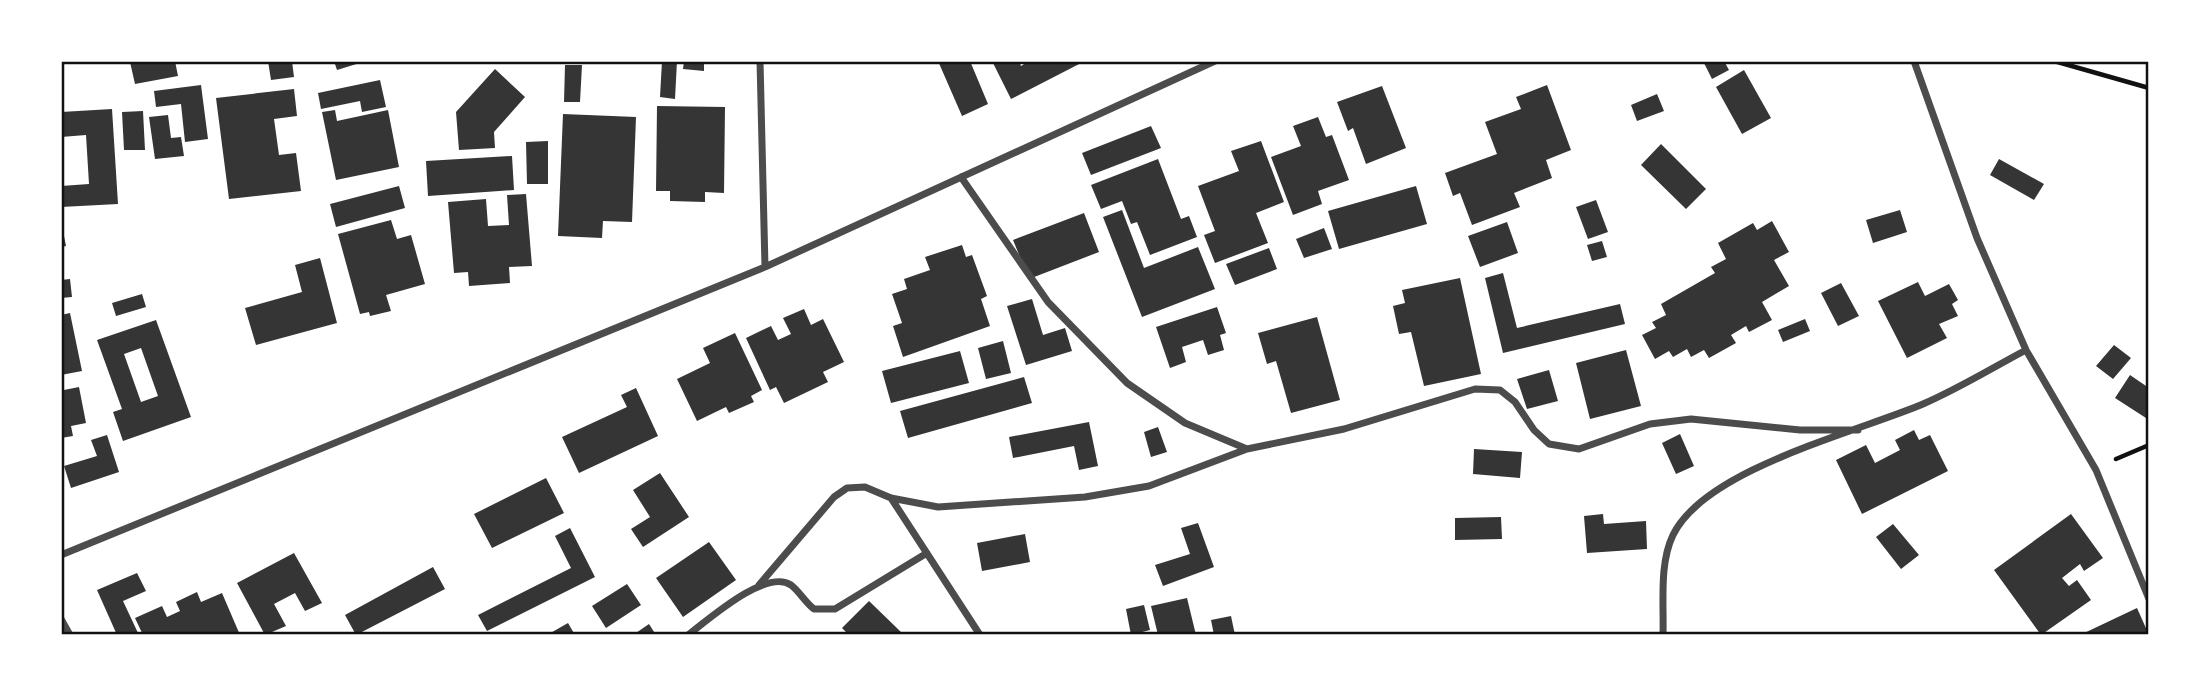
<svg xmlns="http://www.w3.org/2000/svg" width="2210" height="696" font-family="Ubuntu,sans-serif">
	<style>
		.building { fill: #353535; fill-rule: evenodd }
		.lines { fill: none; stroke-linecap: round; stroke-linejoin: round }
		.path { stroke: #111; stroke-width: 4.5 }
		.minor { stroke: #4c4c4c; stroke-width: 7 }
		.neatline { fill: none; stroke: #111; stroke-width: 2.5 }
	</style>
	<rect width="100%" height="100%" fill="#fff"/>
	<path class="building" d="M136 61H175L178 76 135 84 130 62Z
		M268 61H292L294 77 271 80Z
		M334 61H363V62L337 70Z
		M662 61H677L675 99 660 97Z
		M684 61H704V71L683 69Z
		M938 61H970L988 104 962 116Z
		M992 61H1019L1021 66 1029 61H1085L1011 99Z
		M1703 61H1724L1729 70 1712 79Z
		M565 65H582L580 102H564Z
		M495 69 525 97 494 132 495 148 459 150 456 112Z
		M1744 70 1771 118 1742 134 1716 87Z
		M380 80 386 107 362 112 360 101 321 109 318 93Z
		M201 85 208 139 185 142 181 104 156 107 154 91Z
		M1547 85 1571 150 1546 160 1552 178 1514 193 1520 207 1472 225 1460 193 1453 196 1445 173 1497 154 1485 122 1521 109 1516 97Z
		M1382 86 1406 148 1366 164 1353 128 1348 131 1337 102Z
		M294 89 297 116 274 119 279 155 296 153 301 191 229 199 216 98Z
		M1657 94 1664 111 1637 121 1631 105Z
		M657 106 725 107 724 193 705 192V202L670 201V191H656Z
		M112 109 118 204 61 207V186L89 184 86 135 61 137V112Z
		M335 110 337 121 388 110 399 167 336 180 322 112Z
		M143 111 145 150H124L122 112Z
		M563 114 636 117 632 222 603 221 602 238 558 236Z
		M168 115 171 138 181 137 184 156 155 159 149 117Z
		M1318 117 1326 137 1332 135 1349 180 1318 191 1322 204 1293 215 1271 157 1301 146 1293 126Z
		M1151 126 1161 148 1091 175 1082 153Z
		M548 141V184H527L526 142Z
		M1261 141 1284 202 1256 213 1268 243 1215 263 1204 235 1215 231 1198 186 1239 171 1231 151Z
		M1661 144 1706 189 1686 209 1641 165Z
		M512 156 514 190 428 196 426 161Z
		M1158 159 1181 219 1189 216 1197 237 1150 255 1137 222 1131 224 1122 201 1101 209 1091 185Z
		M1999 159 2044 184 2034 200 1990 175Z
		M399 186 405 208 336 227 330 204Z
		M1416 186 1427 224 1339 249 1328 211Z
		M526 194 532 266 509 267 510 283 469 286 468 272 454 273 448 202 486 199 488 226 509 225 507 195Z
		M1596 200 1608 232 1588 239 1576 207Z
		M1122 210 1144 268 1198 247 1215 289 1142 317 1103 217Z
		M1900 210 1907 232 1873 243 1866 220Z
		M1084 213 1099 252 1029 279 1013 240Z
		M391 220 397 239 411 235 425 284 386 295 391 311 370 316 369 312 360 314 338 234Z
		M61 221 66 246 61 247Z
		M1772 221 1789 252 1774 260 1789 286 1762 302 1772 320 1749 332 1746 326 1731 335 1736 343 1709 358 1704 350 1691 357 1687 349 1673 357 1669 351 1655 359 1642 335 1656 328 1652 322 1666 315 1661 304 1715 273 1711 267 1726 259 1718 243 1753 223 1757 230Z
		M1507 222 1518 253 1480 267 1468 236Z
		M1324 228 1332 249 1304 258 1296 239Z
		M1602 241 1607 257 1592 261 1587 245Z
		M962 245 966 257 972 255 987 296 981 299 990 326 903 357 893 326 902 323 892 294 907 289 904 279 930 270 925 257Z
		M1269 248 1277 269 1235 285 1226 264Z
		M320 258 337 323 256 345 245 308 302 292 295 265Z
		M1503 273 1517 328 1620 304 1625 324 1503 353 1485 278Z
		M1460 278 1481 374 1424 386 1411 332 1399 334 1393 306 1405 303 1402 290Z
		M70 279 72 297 61 298V280Z
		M1918 282 1925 296 1949 284 1958 300 1952 304 1958 316 1939 324 1947 338 1907 358 1878 301Z
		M1841 283 1859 316 1838 326 1821 293Z
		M142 294 146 307 116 316 112 303Z
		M1032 299 1043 335 1065 328 1072 351 1026 365 1007 306Z
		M1217 307 1226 333 1220 335 1224 350 1208 355 1203 340 1182 347 1186 362 1170 368 1156 327Z
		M804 309 811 325 823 319 844 362 823 372 828 382 784 403 776 387 770 390 746 338 771 326 778 340 791 334 783 318Z
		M70 313 82 371 61 375V315Z
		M1317 317 1340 400 1291 413 1276 361 1267 364 1258 333Z
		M1805 319 1810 331 1783 342 1778 330Z
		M156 320 191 417 123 441 113 412 122 409 97 340ZM141 348 158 396 141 402 124 354Z
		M735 333 762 390 751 396 754 402 729 413 726 407 697 421 677 379 710 363 703 348Z
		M1003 341 1011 373 986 379 978 348Z
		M2114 345 2131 358 2113 379 2096 366Z
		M1626 350 1641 406 1590 419 1576 363Z
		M960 351 969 383 891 403 882 371Z
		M1549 370 1558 401 1527 409 1517 379Z
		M2130 375 2149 388 2146 418 2115 398Z
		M1024 377 1032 403 908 438 900 411Z
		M61 384 64 390 79 387 86 423 71 426 73 436 61 438Z
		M636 388 658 436 579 473 562 437 627 407 621 395Z
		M1089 422 1098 466 1079 470 1074 446 1013 458 1009 437Z
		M1158 427 1167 452 1151 457 1144 432Z
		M1914 430 1919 440 1930 435 1948 471 1862 514 1836 460 1866 445 1875 463 1900 450 1895 440Z
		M1680 434 1694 466 1676 474 1662 443Z
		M107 435 119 472 71 488 64 466 97 456 91 440Z
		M1474 449 1522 452 1520 478 1473 474Z
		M660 473 689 517 643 547 631 529 650 517 633 490Z
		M546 478 564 513 492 548 474 514Z
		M1603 514 1604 524 1646 521 1647 549 1587 553 1584 516Z
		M2071 514 2103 558 2084 571 2080 564 2062 578 2069 586 2077 580 2091 600 2041 635 1994 570Z
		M1501 517 1502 539 1455 540V518Z
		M1198 523 1214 567 1163 586 1155 565 1190 554 1181 528Z
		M1893 524 1919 555 1901 569 1876 537Z
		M570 528 595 577 487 631 478 615 571 568 555 536Z
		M1025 534 1030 562 982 571 977 543Z
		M709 542 736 580 683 617 656 578Z
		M294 553 322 603 305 611 295 593 274 604 286 626 265 635 237 583Z
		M433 567 445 589 356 635 345 615Z
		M137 573 146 591 123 601 138 633 117 635 97 590Z
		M627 584 641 605 606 628 592 606Z
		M197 592 201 602 222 593 240 635H143L135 618 162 606 167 617 180 611 176 602Z
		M1187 598 1196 635H1158L1151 606Z
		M869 601 901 632 898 635H849L842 628Z
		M1144 605 1150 630 1131 635 1126 609Z
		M2137 608 2149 635H2080Z
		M1231 616 1235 635H1214L1211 620Z
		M568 623 575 635H547Z
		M649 624 656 635H633Z"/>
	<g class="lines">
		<path class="path" d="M2054 61 2149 88
			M2116 459 2149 445"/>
		<path class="minor" d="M760 61 765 267
			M1914 61 1977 238 2026 350 2096 470 2149 599
			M961 177 1048 302 1127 383 1185 423 1247 449 1344 429 1475 389 1500 390 1515 402 1534 430 1549 444 1579 449 1650 424 1691 419 1800 430H1858
			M891 498 980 635
			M61 555 765 267 1215 61
			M759 585 834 497 847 488 865 487 891 498 938 507 1085 497 1149 486 1247 449
			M61 619 70 635
			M688 635C708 620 766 568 791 585 799 591 805 602 814 609H835L927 553
			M1663 635C1664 603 1659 564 1673 535 1705 469 1857 432 1923 404 1958 389 1992 368 2026 350"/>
	</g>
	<rect width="2210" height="696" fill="none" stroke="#ffffff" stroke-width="126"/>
	<rect x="63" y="63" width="2084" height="570" class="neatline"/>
</svg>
